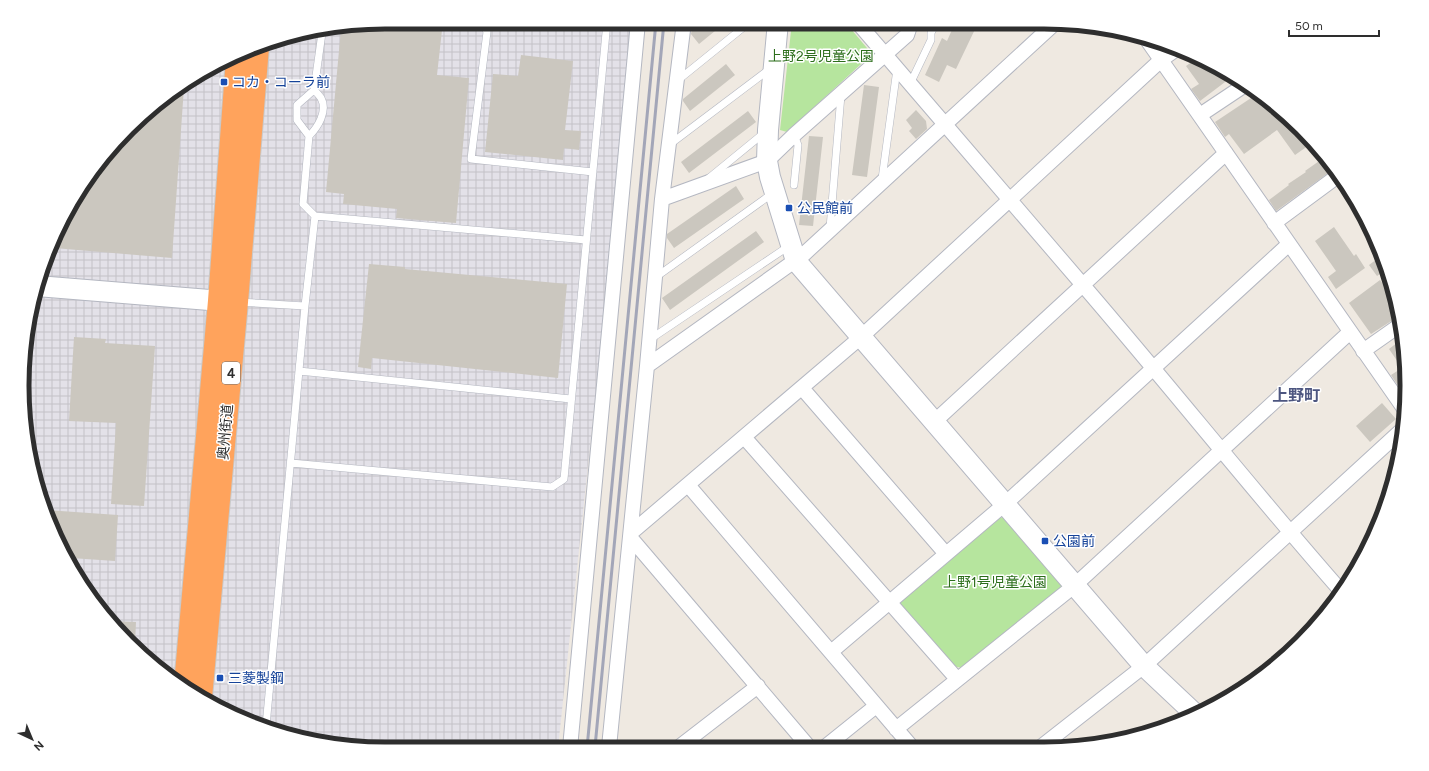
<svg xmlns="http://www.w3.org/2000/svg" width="1429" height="771" font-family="Figtree,'Noto Sans JP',sans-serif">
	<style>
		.industrial { fill: url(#industrial-grid) }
		.park { fill: #b6e59e }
		.building { fill: #cbc7bf }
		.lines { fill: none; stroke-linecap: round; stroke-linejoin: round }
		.lane-casing { stroke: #b4b7c1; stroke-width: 8 }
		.street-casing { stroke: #b4b7c1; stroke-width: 16 }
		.secondary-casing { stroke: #b4b7c1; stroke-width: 22 }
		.highway-casing { stroke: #c9c9c9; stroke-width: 24 }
		.lane { stroke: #fff; stroke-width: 7 }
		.street { stroke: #fff; stroke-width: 14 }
		.secondary { stroke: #fff; stroke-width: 20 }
		.highway { stroke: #ffa35c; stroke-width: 22 }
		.rail { stroke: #a3a6b8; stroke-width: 3 }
		.transit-dot { fill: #1a4fb4; stroke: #fff; stroke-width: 1.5 }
		.labels { text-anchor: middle; stroke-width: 3; stroke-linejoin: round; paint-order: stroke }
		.shield { fill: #fff; stroke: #6d6d6d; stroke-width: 1 }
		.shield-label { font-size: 13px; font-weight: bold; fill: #2e2e2e }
		.park-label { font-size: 14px; fill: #2c6e1b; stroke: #fff }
		.transit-label { font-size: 14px; fill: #164399; stroke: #fff; text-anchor: start }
		.street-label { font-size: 14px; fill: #2e2e2e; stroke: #fff }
		.quarter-label { font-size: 16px; font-weight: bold; fill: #4d5680; stroke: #fff }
		.rim { fill: none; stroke: #2e2e2e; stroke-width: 5 }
	</style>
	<defs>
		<pattern id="industrial-grid" width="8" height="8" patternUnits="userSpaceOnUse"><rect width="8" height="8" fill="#e3e1e8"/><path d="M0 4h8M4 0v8" fill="none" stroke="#c3c1c7"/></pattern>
	</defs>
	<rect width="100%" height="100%" fill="#efe9e1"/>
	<path class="industrial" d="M385 22H635L558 748H362L291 737 204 700 112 625 50 525 23 410 34 292 83 184 164 97 268 41Z"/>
	<path class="park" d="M792 22 846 23 872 54 787 132 780 130Z
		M997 517 1007 518 1062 581 1060 590 962 668 953 666 901 607V599Z"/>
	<path class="building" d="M700 22H726L699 44 691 34 692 29Z
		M955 23H978L956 69 947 65 939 82 925 75 942 38 947 41Z
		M372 24 442 30 437 75 469 78 456 223 396 218 397 209 343 204 344 194 326 192 341 29Z
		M521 55 573 61 565 130 581 131 579 150 564 148 563 160 485 152 493 74 518 76Z
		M1196 59 1225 71 1233 76 1200 101 1191 89 1199 84 1186 66Z
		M726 64 735 75 690 111 683 101V99Z
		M864 85 879 87 867 177 852 175Z
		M184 87 172 258 54 248 83 184 164 97Z
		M1257 94 1283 112 1312 143 1295 155 1277 130 1244 154 1229 134 1225 137 1215 122Z
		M916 110 926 121 927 129 916 139 909 131 912 128 906 120Z
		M748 111 756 122 689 173 681 162Z
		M809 136 823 137 813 226 799 225Z
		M1322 159 1331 171 1276 211 1269 200 1289 185 1288 184 1306 172 1305 171Z
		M736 186 744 199 674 248 667 238V234Z
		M1334 227 1354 256 1356 254 1365 268 1336 289 1328 277 1336 271 1315 241Z
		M756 231 764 242 670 310 662 298Z
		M1381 256 1386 270 1377 276 1369 265Z
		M369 264 405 267V269L567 284 558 378 372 358 371 369 358 367Z
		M1380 280 1389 292 1394 289 1399 316 1371 334 1349 303Z
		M74 337 106 339 105 343 155 346 144 506 111 504 116 423 69 421Z
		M1402 339 1406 362V383L1399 387 1391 375 1402 368 1389 349Z
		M1382 403 1396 419 1370 442 1356 426Z
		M46 510 118 515 115 561 71 558 50 525Z
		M110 621 136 622 135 644 112 625Z"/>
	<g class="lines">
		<g class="lane-casing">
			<path id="lane" d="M480 22 484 25 487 32 471 159 593 172
				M677 81 750 22
				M910 84 931 40V33L936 23
				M309 136 297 120V105L314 90
				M669 145 771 68
				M709 178 764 133
				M882 179 897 69
				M794 185 798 145 794 135
				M315 216 586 240
				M830 228 841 95
				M656 277 773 193
				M239 302 305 306
				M649 340 789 246
				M299 371 571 399
				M291 463 552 487 564 479 607 22
				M266 726 305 306 315 216 303 204 309 136C318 127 328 111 321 98 319 95 316 92 314 90L322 33"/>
		</g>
		<g class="street-casing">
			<path id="street" d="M858 23C932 110 1008 197 1082 284 1170 386 1253 491 1341 591
				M1145 37 1405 410
				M1200 115 1245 85
				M662 199 767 161 794 135 907 35 910 26 914 23
				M1274 223 1339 175
				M1363 351 1400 325
				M647 366 803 255 1055 23
				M802 388 946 554
				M934 422 1226 153
				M744 437 957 679
				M688 485 911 746
				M630 537 631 533 861 337 1161 60 1175 50
				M630 537 809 747
				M831 652 1005 504 1289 244
				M896 729 1074 586 1350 332
				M1042 746 1144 666 1404 428
				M609 747 647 366 662 199 684 22
				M679 747 758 686
				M825 747 876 706
				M570 748 638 22"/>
		</g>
		<g class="secondary-casing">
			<path id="secondary" d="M778 22 768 130 767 161 770 177 796 261 1144 666 1194 713
				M37 286 234 302"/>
		</g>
		<g class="highway-casing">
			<path id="highway" d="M185 685 219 301 237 58
				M201 698 237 302 258 47"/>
		</g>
		<use href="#lane" class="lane"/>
		<use href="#street" class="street"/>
		<use href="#secondary" class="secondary"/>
		<use href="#highway" class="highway"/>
		<path class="rail" d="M595 747 664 22
			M587 748 656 22"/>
	</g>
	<g class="transit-dot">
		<rect x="220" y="78" width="8" height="8" rx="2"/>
		<rect x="785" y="204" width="8" height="8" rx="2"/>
		<rect x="1041" y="537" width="8" height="8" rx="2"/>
		<rect x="216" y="674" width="8" height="8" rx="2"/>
	</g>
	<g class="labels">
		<rect class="shield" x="222" y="362" width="18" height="22" rx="3"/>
		<g class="shield-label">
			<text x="231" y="378">4</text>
		</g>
		<g class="park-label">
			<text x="821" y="61">上野2号児童公園</text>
			<text x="995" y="587">上野1号児童公園</text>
		</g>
		<g class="transit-label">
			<text x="232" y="87">コカ・コーラ前</text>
			<text x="797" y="213">公民館前</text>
			<text x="1053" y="546">公園前</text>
			<text x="228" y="683">三菱製鋼</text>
		</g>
		<g class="street-label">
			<text transform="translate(225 432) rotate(-85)" y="5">奥州街道</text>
		</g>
		<g class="quarter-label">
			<text x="1296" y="401">上野町</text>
		</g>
	</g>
	<path d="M0 0H1429V771H0ZM385 29H1044A356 356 0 0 1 1400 385V386A356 356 0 0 1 1044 742H385A356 356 0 0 1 29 386V385A356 356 0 0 1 385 29Z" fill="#fff" fill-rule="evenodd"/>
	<path class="rim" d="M385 29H1044A356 356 0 0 1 1400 385V386A356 356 0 0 1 1044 742H385A356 356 0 0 1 29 386V385A356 356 0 0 1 385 29Z"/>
	<g transform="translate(32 739) rotate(136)" stroke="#ffffff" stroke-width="3" paint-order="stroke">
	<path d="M0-3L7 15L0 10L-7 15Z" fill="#2e2e2e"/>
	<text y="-6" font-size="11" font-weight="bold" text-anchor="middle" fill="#2e2e2e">N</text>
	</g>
	<path d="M1289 30v6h90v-6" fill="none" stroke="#2e2e2e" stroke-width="2"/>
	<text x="1295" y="30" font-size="12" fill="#2e2e2e" stroke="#ffffff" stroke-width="3" paint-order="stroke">50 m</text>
</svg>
